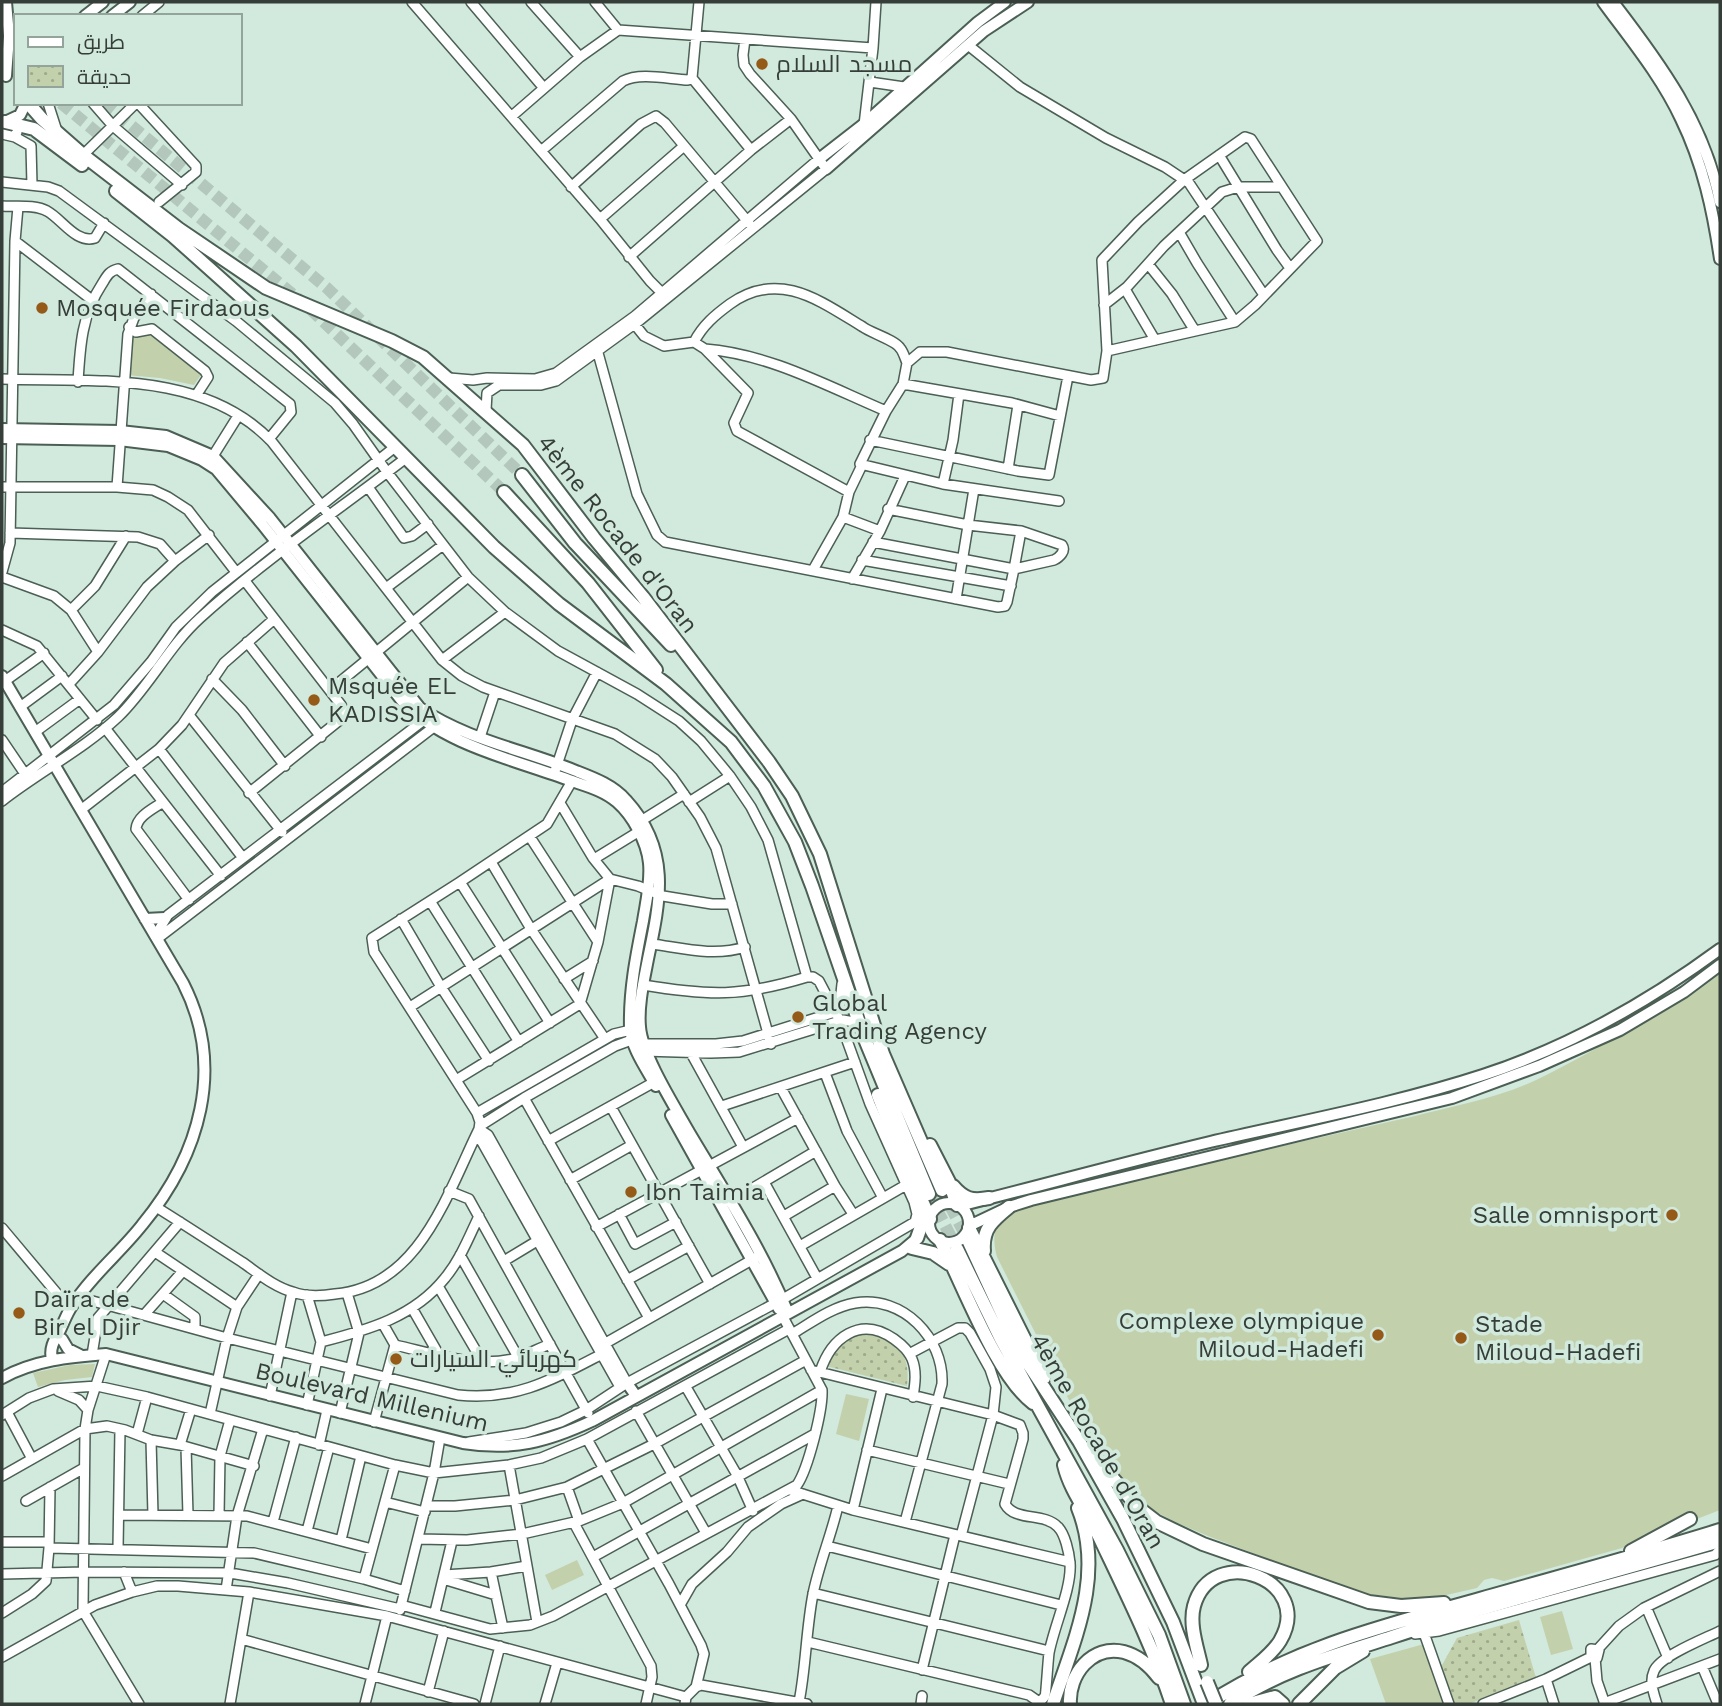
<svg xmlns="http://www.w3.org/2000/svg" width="1722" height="1706" font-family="'Work Sans',Cairo,sans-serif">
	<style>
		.green { fill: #c3d0ac }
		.park { fill: url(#park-dots) }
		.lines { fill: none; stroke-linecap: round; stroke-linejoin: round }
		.highway-tunnel { stroke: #b3c7bc; stroke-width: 12; stroke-dasharray: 12 6; stroke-linecap: butt }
		.minor-casing { stroke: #4b5f55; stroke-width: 12 }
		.major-casing { stroke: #4b5f55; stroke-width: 14 }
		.highway-casing { stroke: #4b5f55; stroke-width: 16 }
		.minor { stroke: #fff; stroke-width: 9 }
		.major { stroke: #fff; stroke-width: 10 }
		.highway { stroke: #fff; stroke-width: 12 }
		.highway-bridge-casing { stroke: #4b5f55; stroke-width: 16; stroke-linecap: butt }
		.highway-bridge { stroke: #fff; stroke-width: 12 }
		.poi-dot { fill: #955a18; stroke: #d2e9dd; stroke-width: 2.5 }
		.labels { text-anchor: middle; stroke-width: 7; stroke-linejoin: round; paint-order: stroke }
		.poi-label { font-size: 24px; fill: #353e39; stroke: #d2e9dd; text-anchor: start }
		.street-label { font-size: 24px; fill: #353e39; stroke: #d2e9dd }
	</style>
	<defs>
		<pattern id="park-dots" width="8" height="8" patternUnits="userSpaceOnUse" patternTransform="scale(1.75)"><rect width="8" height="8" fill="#c3d0ac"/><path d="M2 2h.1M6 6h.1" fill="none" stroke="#9faa8d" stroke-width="1.8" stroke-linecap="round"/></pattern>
	</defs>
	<rect width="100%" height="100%" fill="#d2e9dd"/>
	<path class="green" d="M147 328 203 372 194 385 160 378 126 375 132 330Z
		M1720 971V1510L1622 1548 1504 1581 1492 1578 1484 1580 1477 1588 1442 1596 1407 1599 1354 1592 1208 1536 1175 1522 1140 1503 1109 1466 1076 1414 997 1257C983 1207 1027 1205 1064 1195L1415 1116C1454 1106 1497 1098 1534 1081 1599 1050 1660 1010 1720 971Z
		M95 1364 92 1377 65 1380 38 1387 33 1373 70 1365Z
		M846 1394 869 1399 859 1441 836 1434Z
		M577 1560 584 1575 552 1590 545 1575Z
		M1562 1611 1573 1649 1551 1655 1540 1617Z
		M1424 1644 1445 1704H1386L1370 1659Z"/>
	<path class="park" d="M865 1331C896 1340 911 1351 907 1386L822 1365 838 1342Z
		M1519 1620 1536 1678 1469 1704H1455L1441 1667 1457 1638Z"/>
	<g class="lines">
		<path class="highway-tunnel" d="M2 54 16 66
			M61 103 308 307 504 492
			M104 103 327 288 522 475
			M942 1190 968 1240
			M929 1194 957 1249"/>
		<g class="minor-casing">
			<path id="minor" d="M412 2 600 219 650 281 666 297
				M471 2 543 87
				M531 2 580 57
				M595 2 618 30
				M142 16 159 2
				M968 45 1020 87 1106 138 1165 167 1189 183 1264 295
				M692 78 699 2
				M870 82 904 87
				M48 103 56 128
				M93 103 113 126 182 185
				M138 103 196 166V172L159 202
				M512 116 580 57 618 30 873 48
				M864 125 873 48 876 2
				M2 134 15 137 17 132
				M15 137 31 146 32 185
				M541 151 623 81C640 72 668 79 688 80L692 78 751 150
				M83 155 136 103
				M1219 155 1277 250 1290 268
				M2 182 48 187 59 191 236 321 335 403 353 424 387 472 468 577 505 612 558 651 637 694 679 721 701 741 730 776 751 807 768 840 807 977H813L819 981 840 1021 870 1104 914 1202 917 1214 915 1222 783 1299 627 1383 586 1410 561 1422 526 1433 469 1442
				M571 187 641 124 656 116 665 123 749 223
				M2 206C15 207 35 204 47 211 62 219 76 244 95 238L104 223
				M600 219 684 146
				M1179 232 1197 263 1235 322
				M15 241 92 300
				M629 257 751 150 791 119
				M1125 289 1155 340
				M1104 305 1127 287 1164 246 1222 192 1238 187H1281
				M632 321 644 336 664 346 694 342 705 349 748 393 734 423 737 431 849 492
				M129 327 136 332 152 329 205 371 208 377 197 394
				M694 342C703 325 715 315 730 304 779 269 820 301 863 327 871 333 895 340 900 348 903 351 905 358 907 363
				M705 349C769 354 827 386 886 411
				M1107 351 1195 331
				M598 353 637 494 657 535 665 542 998 607 1005 606 1007 602 1014 569 1054 560C1060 557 1066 551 1062 545L1021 531 968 525 888 509
				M449 378 473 380 487 378 535 379 556 373 635 316 819 159
				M2 379C93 382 204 370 272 442L442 660 462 676 483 687 615 734 655 759 672 777 700 817 716 848 771 1044
				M78 382C80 346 82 314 102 284 107 276 109 271 118 269L290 404 291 412 269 439
				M903 384 1012 403 1060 416
				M486 410 487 393 499 385H541L556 381 640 320 826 169 791 119 750 74 744 65 743 55 745 39
				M870 440 1018 471 1049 475 1068 376
				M213 456 238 416
				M1008 469 1018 405
				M943 484 953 440 959 394
				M2 487H117L153 490 168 497 188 510 236 572
				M117 487 128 334 134 318 151 294
				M368 487 404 538 412 536 428 524
				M1059 501 943 484 860 464 886 411 903 384 907 363 920 352H947L1091 380 1103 378 1107 351 1102 260 1138 222 1184 180 1245 137 1251 139 1317 241 1255 305 1235 322 1195 331 1172 294 1148 264
				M843 517 880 531
				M10 533 138 537 160 544 175 561
				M873 542 1014 569 1021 531
				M862 560 1011 586
				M813 570 843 517 849 492 862 465
				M2 572 10 543 15 241 18 207
				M2 577 54 596 71 610 98 652
				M852 579 880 531 905 476
				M245 581 341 705 346 715 249 793
				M386 588 443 545
				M956 599 974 489
				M71 610 95 586 126 536
				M2 630 37 646 97 720
				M247 642 321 737
				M442 660 505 612
				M212 679 242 710 285 766
				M2 683 44 653
				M69 684 98 652 147 587 175 561 209 535
				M330 690 468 577
				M20 707 62 676
				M189 715 282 832
				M105 728 221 876
				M35 732 80 699
				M480 737 495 692
				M2 740 25 774
				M159 749 243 858
				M555 771 572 720 597 672
				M2 792 114 705 151 662 176 627 212 592 395 447
				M2 801C39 772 84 749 118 717 149 687 168 647 200 618 264 560 337 511 406 458
				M163 802C153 809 137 816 136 829L189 900
				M689 802 730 776
				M560 803 593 858 610 879 638 886 663 896 712 904H732
				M82 809 159 749 182 725 224 663 273 620
				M636 824 684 794
				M530 837 598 942
				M594 859 638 832
				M491 862 531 929 605 1039
				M430 901 519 1042
				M401 919 441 987 489 1061
				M155 936 168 915 428 717
				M157 939 439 723
				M652 944C682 948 714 957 745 947
				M564 979 593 961
				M643 985C710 996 741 997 807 977
				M410 1007 610 879
				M550 1023 460 882 547 824 572 781
				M640 1044H716L743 1041 835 1012 840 1003 842 984
				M643 1051 711 1053 739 1052 843 1020 854 1022
				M691 1053 743 1147
				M825 1073 847 1131 883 1198
				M456 1080 580 1004 598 942 610 879
				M781 1088 835 1186 853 1214
				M524 1098 649 1318
				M722 1106 855 1062
				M611 1107 710 1284
				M477 1113 614 1034 635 1029
				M480 1126 524 1098 615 1046 637 1038
				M479 1129 488 1135 627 1383
				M476 1136 482 1142 620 1387
				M548 1141 658 1080
				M570 1180 632 1145
				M764 1182 817 1278
				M449 1191 469 1199 588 1413
				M731 1201 816 1151
				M156 1207C185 1225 214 1244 242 1262 258 1273 274 1287 293 1292 306 1297 322 1296 335 1294 419 1287 447 1194 479 1129L480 1122 477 1113 374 952 372 938 460 882
				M619 1214 635 1244 676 1222
				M784 1216 835 1186
				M596 1227 798 1118
				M2 1228 70 1309
				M800 1246 906 1185
				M155 1252 237 1307
				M460 1255 518 1357
				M504 1261 537 1241
				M627 1280 689 1246
				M438 1286 482 1361
				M163 1294 195 1317V1329
				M307 1295 321 1342 307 1405
				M78 1297 227 1338 458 1395C515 1401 552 1380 600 1355
				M412 1308 439 1355
				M144 1315 183 1271
				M383 1324 395 1345
				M792 1334C812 1322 832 1307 855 1303 903 1295 944 1338 942 1384L905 1522
				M321 1342C368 1330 414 1317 445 1278 460 1260 469 1237 479 1216
				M604 1344 757 1257
				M106 1354 88 1410 85 1429 83 1611 139 1704
				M909 1354 958 1328H965L970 1333 990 1369 996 1387 993 1415 961 1536
				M92 1355 98 1318 180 1222
				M811 1370 993 1415 1020 1425 1023 1433V1439L1005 1504C1015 1522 1044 1512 1058 1527 1065 1534 1069 1552 1070 1563 1072 1588 1054 1626 1049 1653 1048 1660 1046 1694 1045 1696 1043 1699 1040 1701 1038 1704
				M820 1372C831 1338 860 1315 894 1339 901 1344 909 1351 912 1359 917 1371 915 1384 913 1397
				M686 1387 737 1475 753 1511
				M58 1391 79 1400 88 1410
				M270 1396 292 1292
				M636 1411 706 1533
				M7 1412 32 1459
				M340 1413 359 1333 347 1293
				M210 1414 227 1338 237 1307 259 1274
				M2 1415 29 1398 53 1389 97 1386 147 1397 395 1465 434 1473 509 1465 541 1458 587 1439 789 1329
				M374 1422 395 1345C435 1354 479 1370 520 1357 530 1353 540 1348 550 1344
				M137 1434 147 1397
				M587 1439 669 1584 701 1645 704 1654 696 1687
				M151 1440 153 1515
				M180 1445 191 1409
				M319 1445 327 1410
				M186 1447 188 1515
				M867 1450 1009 1484
				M509 1465 537 1622
				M2 1476 85 1429 107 1426 125 1430 151 1440 180 1445 254 1466
				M567 1487 579 1521
				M790 1490 853 1510 1070 1562
				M26 1501 84 1468
				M385 1502 425 1512
				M426 1506H455L515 1500 567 1487 654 1444 806 1360
				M853 1510 882 1389
				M119 1515 247 1516 372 1549
				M219 1515 220 1456 230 1420
				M273 1522 296 1437
				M574 1523 651 1666 652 1677 646 1704
				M307 1531 329 1447
				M418 1539 467 1540 522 1534 579 1521 623 1503 822 1390
				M341 1540 361 1456
				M2 1542H49
				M827 1546 1061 1605
				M49 1548 254 1553 364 1579 405 1591
				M118 1548 120 1429
				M593 1557 813 1435
				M124 1572 132 1592
				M491 1572 503 1628
				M2 1574 84 1572 230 1573 288 1583 400 1609
				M444 1575 491 1572 527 1566
				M364 1579 395 1465
				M443 1579 496 1595
				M226 1590 237 1516 263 1429
				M813 1593 1049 1651
				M401 1605 490 1629 530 1625 553 1616 797 1485C808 1469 823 1410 822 1390L782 1315
				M680 1605 692 1584 727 1552 748 1527 781 1504 803 1494
				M1647 1609 1668 1658
				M400 1610 434 1473 440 1438
				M435 1612 452 1541
				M2 1613 32 1594 46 1581 49 1548 50 1487
				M1424 1633 1449 1704
				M1415 1634 1439 1631 1715 1555 1720 1550
				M241 1639 474 1704
				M808 1642 1029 1695 1039 1702
				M1598 1649 1619 1626 1644 1608 1720 1571
				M2 1657 95 1605 132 1592 157 1586H178L249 1592 387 1616 686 1697 685 1704
				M1595 1658 1597 1681 1605 1704
				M1702 1666 1718 1704
				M922 1670 955 1535
				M1546 1679 1554 1704
				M428 1692 444 1631
				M686 1697 696 1687 701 1685 807 1704
				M799 1702C806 1667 806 1630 813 1594 819 1564 831 1536 838 1506
				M1604 1703 1720 1659
				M230 1704 249 1592
				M365 1704 387 1616
				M485 1704 500 1646
				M545 1704 557 1663
				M921 1704 922 1696
				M1483 1704 1546 1679 1591 1657 1597 1658 1599 1650 1591 1649V1657
				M1657 1704C1654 1694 1649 1682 1654 1671 1660 1656 1704 1639 1720 1631"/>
		</g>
		<g class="major-casing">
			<path id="major" d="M1603 2C1630 39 1661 76 1681 119 1703 164 1713 211 1720 259
				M1613 2C1660 63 1705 124 1720 202
				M85 16 103 2
				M112 16 130 2
				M6 76 9 36 6 2
				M5 122 20 115 26 103
				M819 159 864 124 978 22 1005 2
				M826 169 984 31 1028 2
				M2 429 120 431 166 436 213 456 270 518 420 708C467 740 525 750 576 771 594 778 613 785 626 800 671 849 661 898 648 959 644 980 638 1005 640 1027 642 1055 675 1107 689 1132 724 1191 762 1249 788 1313
				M2 438 119 440 168 446 202 460 216 469 262 524 402 701C441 744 515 760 569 780 586 786 603 790 617 802 633 816 647 842 649 863 651 882 646 902 643 921 636 956 629 991 630 1027 631 1048 646 1068 656 1086
				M2 676 183 983C226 1067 200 1155 142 1225 120 1253 91 1276 72 1306 67 1313 64 1322 60 1330 55 1339 49 1348 52 1359
				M145 919 165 918
				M671 1115 779 1309
				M929 1223a20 20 0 1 1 40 0a20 20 0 1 1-40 0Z
				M959 1206C1043 1185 1126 1162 1210 1142 1301 1121 1394 1104 1483 1075 1568 1047 1648 1002 1720 949
				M969 1226 1009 1207 1031 1200 1452 1098 1539 1066 1620 1030 1684 992 1720 965
				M62 1339 68 1349 80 1355
				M2 1378C35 1360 69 1357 106 1354L463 1443C513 1451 547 1442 592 1421L902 1251 915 1240
				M627 1383 636 1396"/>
		</g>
		<g class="highway-casing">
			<path id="highway" d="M28 103 42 119 83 155 179 229 266 288 392 341 423 357 523 445 594 538 643 597 769 762 792 796 820 854 883 1054 942 1190
				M5 122 34 129 82 165
				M116 191 173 236 296 346 494 547 559 604 666 684 731 742 764 786 795 842 812 886 864 1037 929 1194
				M522 475 575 543 671 645
				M504 492 588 583 656 670
				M878 1095 900 1151 930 1219
				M930 1145 949 1182 957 1205
				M953 1186C964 1199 972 1201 989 1198
				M969 1228 1044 1378
				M917 1238 923 1221 921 1207
				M940 1240C963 1284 996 1375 1033 1403
				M968 1240 1018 1348 1079 1441 1123 1519 1173 1622 1204 1704
				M912 1248 933 1253 949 1264
				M957 1249 1001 1339 1117 1550 1159 1635 1184 1704
				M984 1251C982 1229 993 1220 1009 1207
				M1093 1456 1140 1509 1157 1522 1203 1544 1369 1602 1401 1606 1444 1603
				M1064 1465C1070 1490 1086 1510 1097 1532 1124 1589 1152 1644 1172 1704
				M1631 1551 1690 1519
				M1201 1665C1197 1647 1189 1624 1194 1606 1212 1541 1316 1580 1280 1641 1272 1654 1260 1662 1249 1672
				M1053 1704C1074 1640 1105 1575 1078 1508
				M1070 1704C1068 1675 1092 1644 1124 1652 1139 1656 1150 1666 1159 1678
				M1207 1704C1291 1650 1374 1628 1469 1602 1553 1578 1637 1556 1720 1530
				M1230 1704C1278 1671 1336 1655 1392 1637 1500 1601 1611 1573 1720 1541
				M1249 1704 1275 1697 1283 1704
				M1299 1704 1335 1668 1363 1651"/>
		</g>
		<use href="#minor" class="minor"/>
		<use href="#major" class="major"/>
		<use href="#highway" class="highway"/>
		<g class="highway-bridge-casing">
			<path id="highway-bridge" d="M1207 1682 1216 1704"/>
		</g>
		<use href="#highway-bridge" class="highway-bridge"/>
	</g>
	<g class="poi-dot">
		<circle cx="762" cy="64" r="7"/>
		<circle cx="42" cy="308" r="7"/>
		<circle cx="314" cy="700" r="7"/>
		<circle cx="798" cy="1017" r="7"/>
		<circle cx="631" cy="1192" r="7"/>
		<circle cx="1672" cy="1215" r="7"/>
		<circle cx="19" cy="1313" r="7"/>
		<circle cx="1378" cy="1335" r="7"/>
		<circle cx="1461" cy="1338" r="7"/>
		<circle cx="396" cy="1359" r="7"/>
	</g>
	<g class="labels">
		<g class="poi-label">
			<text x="776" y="72">مسجد السلام</text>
			<text x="56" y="316">Mosquée Firdaous</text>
			<text x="328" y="694">Msquée EL<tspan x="328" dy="28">KADISSIA</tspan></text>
			<text x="812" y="1011">Global<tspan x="812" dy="28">Trading Agency</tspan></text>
			<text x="645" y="1200">Ibn Taimia</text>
			<text x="1658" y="1223" text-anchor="end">Salle omnisport</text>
			<text x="33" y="1307">Daïra de<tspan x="33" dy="28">Bir el Djir</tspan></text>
			<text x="1364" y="1329" text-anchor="end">Complexe olympique<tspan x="1364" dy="28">Miloud-Hadefi</tspan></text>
			<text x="1475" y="1332">Stade<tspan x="1475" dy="28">Miloud-Hadefi</tspan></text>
			<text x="410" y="1367">كهربائي السيارات</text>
		</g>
		<g class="street-label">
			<text transform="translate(618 534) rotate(52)" y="8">4ème Rocade d'Oran</text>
			<text transform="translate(372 1397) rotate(13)" y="8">Boulevard Millenium</text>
			<text transform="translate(1098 1441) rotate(60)" y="8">4ème Rocade d'Oran</text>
		</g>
	</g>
	<rect width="1722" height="1706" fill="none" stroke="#353e39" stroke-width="7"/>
	<rect x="14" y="14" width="228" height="91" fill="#d2e9dd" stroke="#93a59b" stroke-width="2"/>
	<rect x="28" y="37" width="35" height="10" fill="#ffffff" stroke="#93a59b" stroke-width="2"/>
	<text x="77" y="49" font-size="21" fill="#353e39">طريق</text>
	<rect x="28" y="66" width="35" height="21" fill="url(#park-dots)" stroke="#93a59b" stroke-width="2"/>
	<text x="77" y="84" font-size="21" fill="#353e39">حديقة</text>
</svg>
